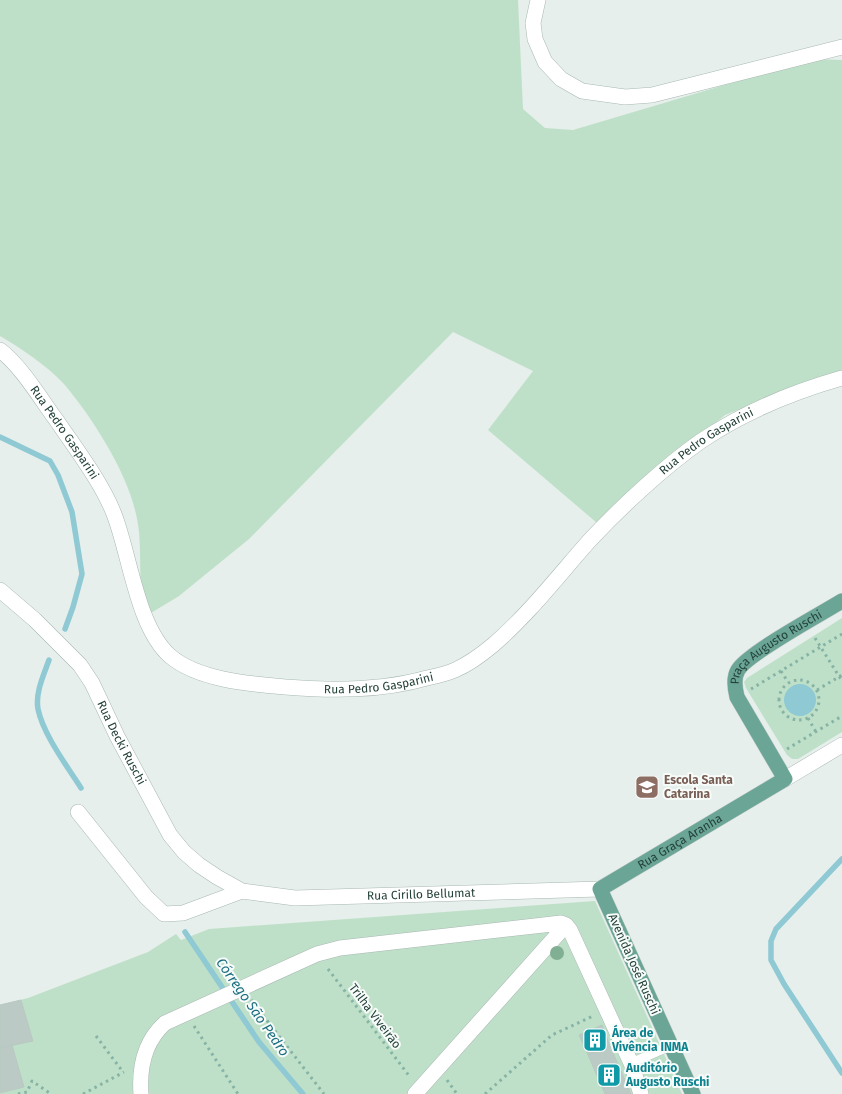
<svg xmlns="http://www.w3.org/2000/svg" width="842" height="1094" font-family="'Fira Sans',sans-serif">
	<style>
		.green { fill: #bfe0c8 }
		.water { fill: #8ec9d4 }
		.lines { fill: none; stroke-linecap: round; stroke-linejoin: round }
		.stream { stroke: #8ec9d4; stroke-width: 5.5 }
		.building { fill: #bbcac4; stroke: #b8c9c2 }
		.service-casing { stroke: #a8b8b2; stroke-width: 10 }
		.minor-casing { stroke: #a8b8b2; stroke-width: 16 }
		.tertiary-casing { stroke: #a8b8b2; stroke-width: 16 }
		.primary-casing { stroke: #c2cac8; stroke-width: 16 }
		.path { stroke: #86b3a5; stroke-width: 3; stroke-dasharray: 2.5 4; stroke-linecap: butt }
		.service { stroke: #fff; stroke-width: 9 }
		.minor { stroke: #fff; stroke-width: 15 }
		.tertiary { stroke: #fff; stroke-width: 15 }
		.primary { stroke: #6aa596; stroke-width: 15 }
		.tree { fill: #80af93 }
		.labels { text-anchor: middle; stroke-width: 4; stroke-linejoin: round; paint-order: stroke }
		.street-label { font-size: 12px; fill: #24423a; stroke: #f7fbf9 }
		.education-label { font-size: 12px; font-weight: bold; fill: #785e54; stroke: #f7fbf9; text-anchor: start }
		.culture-label { font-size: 12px; font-weight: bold; fill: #0d838f; stroke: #f7fbf9; text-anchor: start }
		.water-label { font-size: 14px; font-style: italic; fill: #1c6f80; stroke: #f7fbf9 }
	</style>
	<rect width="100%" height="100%" fill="#e6efeb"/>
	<path class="green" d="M0 0H518L523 109 545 128 573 130 812 59 842 60V373L806 384 725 415 597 523 488 430 533 371 453 332 249 539 179 596 146 616C136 583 144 547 136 514 127 472 92 417 64 384 46 365 22 349 0 336Z
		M842 618V732L798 759H792L787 755 746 688 744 682 747 678Z
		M595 901 682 1094H0V1005L28 998 148 952 176 934 181 940 209 929Z"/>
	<path class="water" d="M784 700a16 16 0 1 1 32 0a16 16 0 1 1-32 0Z"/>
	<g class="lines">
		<path class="stream" d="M0 437 50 461 58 475 72 512 82 574 73 607 65 629
			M49 660C44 674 35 693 38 709 43 734 67 766 81 788
			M842 859 776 929 771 941V960L784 984 842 1073
			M185 932 259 1042 303 1094"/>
	</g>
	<path class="building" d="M21 1000 33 1041 0 1048V1005Z
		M602 1025 610 1046 588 1055 579 1035Z
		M12 1045 24 1087 0 1093V1048Z
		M610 1046 631 1094H605L588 1055Z"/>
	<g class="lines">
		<g class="service-casing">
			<path id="service" d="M631 1063 670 1046"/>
		</g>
		<g class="minor-casing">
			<path id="minor" d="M538 0 533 23 535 39 545 62 561 79 582 91 625 97 652 95 842 47
				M785 779 842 745
				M78 812 146 897 164 914 183 913 242 891
				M141 1094C139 1067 145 1041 165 1023L317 954 340 948 561 923 566 925 570 930 631 1063 641 1094
				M415 1094 566 925"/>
		</g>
		<g class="tertiary-casing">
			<g id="tertiary">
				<path id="s1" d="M0 350C22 367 40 398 57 421 76 449 102 483 114 514 130 555 137 627 170 656 198 680 250 684 285 687 333 691 381 691 427 678 436 676 446 674 455 670 469 664 481 655 493 645 529 614 558 576 590 540 621 507 664 467 701 441 744 412 793 392 842 378"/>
				<path id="s2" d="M0 590 35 620 80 665 92 683 117 736 170 835 184 852 199 865 217 877 242 891 295 898 600 889"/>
			</g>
		</g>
		<g class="primary-casing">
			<g id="primary">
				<path id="s3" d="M693 1094 600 889 785 779 737 697C735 689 733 678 738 670 748 653 821 614 842 601"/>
			</g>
		</g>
		<path class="path" d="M815 638 842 681
			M781 671 788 682
			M779 700a20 20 0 1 1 40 0a20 20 0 1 1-40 0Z
			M751 689 842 634
			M817 690 842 675
			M808 718 816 732
			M787 749 842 716
			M328 969 410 1077
			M251 1000 324 1094
			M194 1026 238 1094
			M96 1036 123 1072
			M447 1080 457 1094
			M18 1094 27 1092 32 1081 51 1094
			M83 1094 124 1072
			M485 1094 552 1035 593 1016"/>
		<use href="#service" class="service"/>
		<use href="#minor" class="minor"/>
		<use href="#tertiary" class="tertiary"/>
		<use href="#primary" class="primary"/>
	</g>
	<circle class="tree" cx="557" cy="953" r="7"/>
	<defs>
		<g id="school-square" transform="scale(1.25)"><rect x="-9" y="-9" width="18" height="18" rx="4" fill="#8d6e63" stroke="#f7fbf9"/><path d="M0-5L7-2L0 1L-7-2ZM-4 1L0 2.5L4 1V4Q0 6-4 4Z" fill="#fff"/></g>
		<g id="building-square" transform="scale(1.25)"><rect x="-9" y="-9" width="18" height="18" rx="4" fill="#0f9aa8" stroke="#f7fbf9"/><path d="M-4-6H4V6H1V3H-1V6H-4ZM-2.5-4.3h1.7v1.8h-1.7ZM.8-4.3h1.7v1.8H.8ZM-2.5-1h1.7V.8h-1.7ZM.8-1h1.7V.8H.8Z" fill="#fff"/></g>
	</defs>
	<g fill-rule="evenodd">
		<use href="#school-square" x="647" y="787"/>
		<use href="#building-square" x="595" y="1040"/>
		<use href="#building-square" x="609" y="1075"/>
	</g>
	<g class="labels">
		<g class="street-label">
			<text dy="4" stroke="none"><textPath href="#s1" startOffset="105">Rua Pedro Gasparini</textPath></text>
			<text dy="4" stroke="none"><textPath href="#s1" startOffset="990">Rua Pedro Gasparini</textPath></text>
			<text dy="4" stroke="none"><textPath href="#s3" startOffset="606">Praça Augusto Ruschi</textPath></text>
			<text dy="4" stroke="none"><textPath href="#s1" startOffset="570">Rua Pedro Gasparini</textPath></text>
			<text dy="4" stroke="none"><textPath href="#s2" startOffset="198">Rua Decki Ruschi</textPath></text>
			<text dy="4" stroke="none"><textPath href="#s3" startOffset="318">Rua Graça Aranha</textPath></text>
			<text dy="4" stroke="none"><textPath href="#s2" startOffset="574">Rua Cirillo Bellumat</textPath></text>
			<text transform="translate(634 964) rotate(66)" y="4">Avenida José Ruschi</text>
			<text transform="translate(375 1016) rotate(53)" y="4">Trilha Viveirão</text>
		</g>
		<g class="education-label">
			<text x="664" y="784">Escola Santa<tspan x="664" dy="14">Catarina</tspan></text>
		</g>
		<g class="culture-label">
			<text x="612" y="1037">Área de<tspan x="612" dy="14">Vivência INMA</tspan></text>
			<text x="626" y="1072">Auditório<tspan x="626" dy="14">Augusto Ruschi</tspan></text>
		</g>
		<g class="water-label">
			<text transform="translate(253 1007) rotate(55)" y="5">Córrego São Pedro</text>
		</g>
	</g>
</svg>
